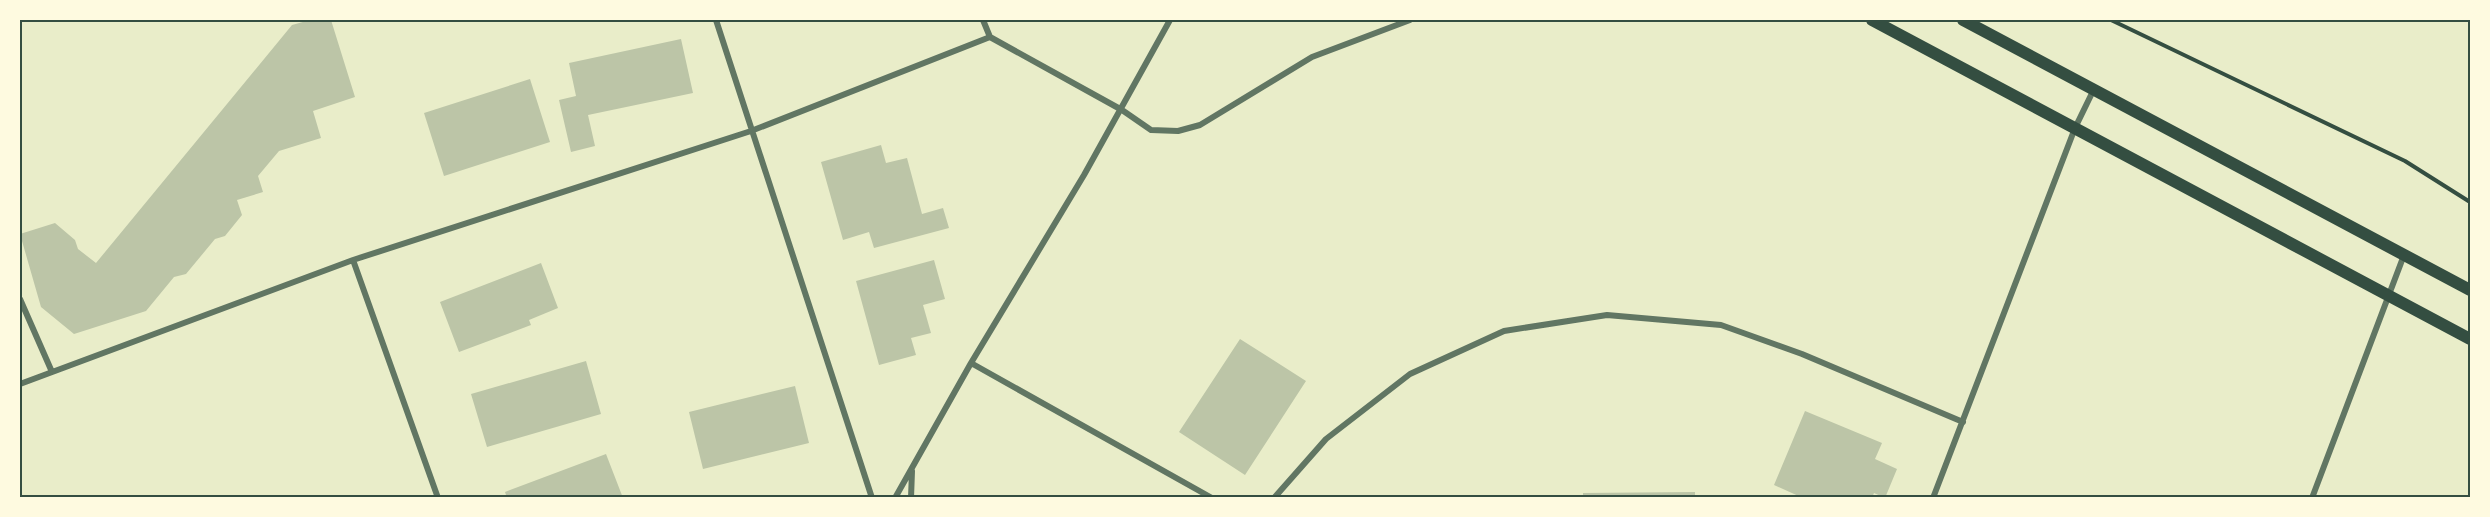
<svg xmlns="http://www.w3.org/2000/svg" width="2490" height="517" font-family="'Nunito Sans',sans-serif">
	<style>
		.building { fill: #bcc5a7 }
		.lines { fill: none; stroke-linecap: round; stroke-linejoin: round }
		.path { stroke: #344e41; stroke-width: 4 }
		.minor { stroke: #617663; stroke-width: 6 }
		.secondary { stroke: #344e41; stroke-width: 12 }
		.neatline { fill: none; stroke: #344e41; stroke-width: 2 }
	</style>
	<rect width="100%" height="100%" fill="#e9edc9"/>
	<path class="building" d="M310 20H331L355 97 313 111 321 138 279 151 258 176 263 192 237 200 242 215 225 236 215 239 186 274 174 277 146 311 74 334 41 307 20 234 55 223 75 240 78 249 96 263 292 25Z
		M681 39 693 93 588 115 595 146 571 152 559 100 576 96 569 63Z
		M530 79 550 142 444 176 424 113Z
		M881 145 886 163 907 158 922 214 943 208 949 228 874 248 869 232 843 240 821 162Z
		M934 260 945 299 923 305 931 333 911 338 916 355 879 365 856 281Z
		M541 263 558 308 529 320 531 325 459 352 440 302Z
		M1240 339 1306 381 1245 475 1179 432Z
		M586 361 601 414 487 447 471 394Z
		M795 386 809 443 703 469 689 412Z
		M1805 411 1882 443 1875 459 1897 469 1885 498 1874 493 1872 498H1803L1774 485Z
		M606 454 623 498H507L505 492Z
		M1695 492V498H1583V493Z"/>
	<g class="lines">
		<path class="path" d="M2111 20 2405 161 2470 202"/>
		<path class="minor" d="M716 20 872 498
			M983 20 990 37 1122 110 1151 130 1178 131 1200 125 1312 57 1410 20
			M353 260 438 498
			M20 299 52 372
			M971 363 1212 498
			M20 384 353 260 751 131 990 37
			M895 498 971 363 1084 175 1170 20
			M911 498 912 471
			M1274 498 1326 439 1410 374 1504 331 1607 315 1721 325 1802 354 1963 422
			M1933 498 2075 128 2094 89
			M2312 498 2404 255"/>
		<path class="secondary" d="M1872 20 2470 339
			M1963 20 2470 290"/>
	</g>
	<rect width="2490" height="517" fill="none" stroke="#fefae0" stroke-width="42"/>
	<rect x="21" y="21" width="2448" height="475" class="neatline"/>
</svg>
